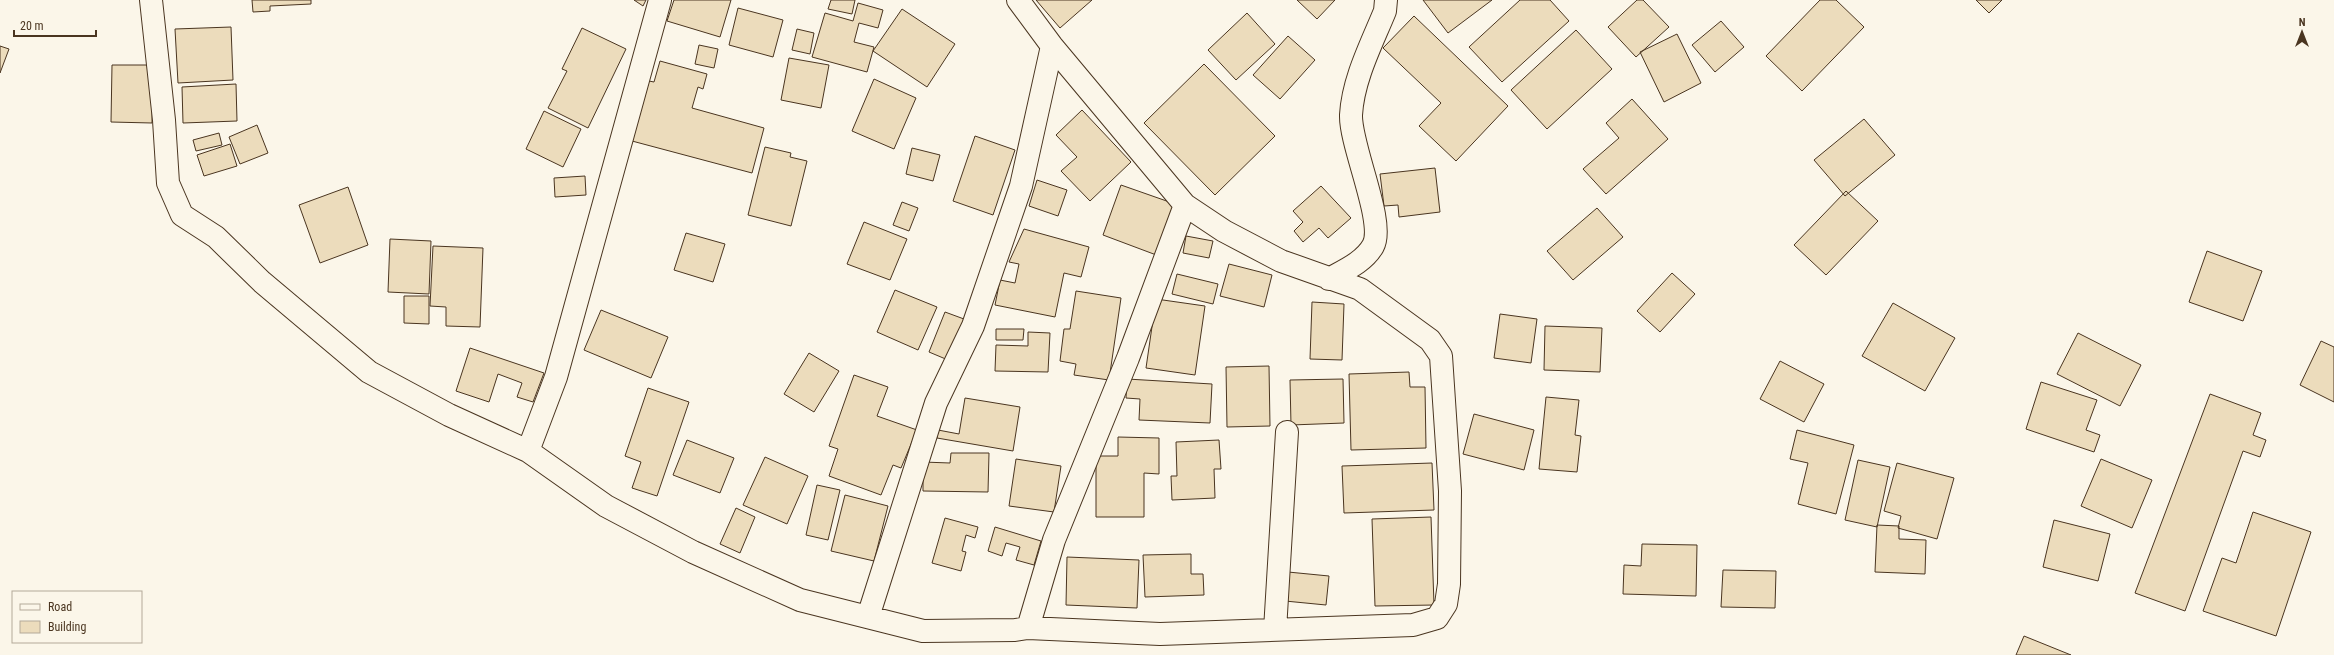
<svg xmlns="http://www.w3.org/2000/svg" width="2334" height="655" font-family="'Roboto Condensed',sans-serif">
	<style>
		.building { fill: #ecdcbc; stroke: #4a3520 }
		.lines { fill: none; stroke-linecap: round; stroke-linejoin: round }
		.minor-casing { stroke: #4a3520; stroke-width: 24 }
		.minor { stroke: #fbf6e9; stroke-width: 22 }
	</style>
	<rect width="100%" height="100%" fill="#fbf6e9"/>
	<path class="building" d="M252 0H311V4L270 6V11L253 12Z
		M634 0H646L643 6Z
		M674 0H731L720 37 667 21Z
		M831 0H855L852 14 828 9Z
		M1036 0H1092L1060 28Z
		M1297 0H1335L1317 19Z
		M1423 0H1492L1448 33Z
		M1520 0H1550L1569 21 1502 82 1469 47Z
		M1637 0H1643L1669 27 1636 57 1608 27Z
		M1820 0H1836L1864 27 1802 91 1766 56Z
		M1976 0H2002L1989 13Z
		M858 3 883 10 878 28 859 23 854 42 874 47 867 72 812 57 825 13 853 21Z
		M738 8 783 20 773 57 729 45Z
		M902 9 955 44 927 87 873 51Z
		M1247 13 1275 44 1236 80 1208 50Z
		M1414 16 1508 106 1456 161 1419 126 1441 103 1383 48Z
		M1721 21 1744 47 1715 72 1692 45Z
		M231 27 233 80 178 83 175 29Z
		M582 28 626 49 588 128 548 108 567 71 562 69Z
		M797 29 814 33 810 54 792 50Z
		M1576 30 1612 69 1547 129 1511 90Z
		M1677 34 1701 83 1664 102 1640 52Z
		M1288 36 1315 60 1280 99 1253 75Z
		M699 45 718 49 714 68 695 64Z
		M0 46 9 49 0 73Z
		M789 58 829 65 821 108 781 100Z
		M660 61 707 74 703 89 698 87 692 108 764 128 752 173 632 141 649 81 654 82Z
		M1204 64 1275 136 1215 195 1144 123Z
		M112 65H153L152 123 111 122Z
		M874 79 916 98 894 149 852 131Z
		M236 84 237 121 183 123 182 87Z
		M1632 99 1668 139 1606 194 1583 169 1619 138 1606 123Z
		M1082 110 1131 162 1090 201 1061 171 1077 157 1056 135Z
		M544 111 581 129 563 167 526 149Z
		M1864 119 1895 155 1845 196 1814 160Z
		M257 125 268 153 240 164 229 137Z
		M219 133 222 145 196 151 193 140Z
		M975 136 1015 150 993 215 953 201Z
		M230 144 237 166 204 176 197 155Z
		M765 147 791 153 790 157 807 161 791 226 748 215Z
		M912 148 940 155 933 181 906 174Z
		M1435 168 1440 212 1399 217 1398 205 1384 206 1380 174Z
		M585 176 586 195 555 197 554 178Z
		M1037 180 1067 190 1058 216 1029 206Z
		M1121 185 1178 205 1159 256 1103 235Z
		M1321 186 1351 218 1328 238 1319 228 1303 242 1294 231 1303 222 1293 211Z
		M348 187 368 245 320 263 299 205Z
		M1846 191 1878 221 1826 275 1794 245Z
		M902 202 918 208 909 231 893 225Z
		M1597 208 1623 237 1573 280 1547 251Z
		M864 222 907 239 890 280 847 264Z
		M1024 229 1089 247 1081 277 1064 273 1055 317 995 305 1000 280 1015 283 1019 264 1009 262Z
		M686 233 725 244 713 282 674 270Z
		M1186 236 1213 241 1209 258 1183 253Z
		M390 239 431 241 429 294 388 292Z
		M433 246 483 248 480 327 446 326V307L430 306Z
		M2207 251 2262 271 2243 321 2189 302Z
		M1229 264 1272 275 1264 307 1220 296Z
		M1672 273 1695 294 1660 332 1637 311Z
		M1177 274 1218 284 1213 304 1172 294Z
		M895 290 937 307 918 350 877 332Z
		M1076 291 1121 298 1109 380 1074 375 1076 364 1060 361 1064 329H1070Z
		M404 296H429V324L404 323Z
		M1156 299 1205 306 1195 375 1146 368Z
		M1312 302 1344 304 1342 360 1310 359Z
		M1893 303 1955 338 1925 391 1862 356Z
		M601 310 668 337 651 378 584 350Z
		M945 312 964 319 948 360 929 352Z
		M1500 314 1537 319 1531 363 1494 358Z
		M1545 326 1602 328 1600 372 1544 370Z
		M996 329H1024L1023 340H996Z
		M1028 332 1050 333 1048 372 995 371 996 345 1028 346Z
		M2078 333 2141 365 2120 406 2057 374Z
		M2321 341 2334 347V402L2300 385Z
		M470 348 544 373 533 402 517 397 522 383 498 374 489 402 456 391Z
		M809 353 839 371 814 412 784 394Z
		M1780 361 1824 384 1804 422 1760 399Z
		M1269 366 1270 426 1227 427 1226 367Z
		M1409 372 1410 387H1425L1426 448 1351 450 1349 374Z
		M854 375 888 387 877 416 917 430 901 468 893 465 881 495 829 476 838 449 829 446Z
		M1127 379 1212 384 1210 423 1139 420 1140 399 1126 398Z
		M1343 379 1344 423 1291 425 1290 380Z
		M2041 382 2097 400 2086 430 2100 435 2094 452 2026 429Z
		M648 388 689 402 657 496 632 488 641 462 625 456Z
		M2210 394 2261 413 2253 435 2266 440 2260 457 2243 451 2185 611 2135 593Z
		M1546 397 1579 400 1575 435 1581 436 1577 472 1539 469Z
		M965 398 1020 407 1013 451 937 438 938 430 959 434Z
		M1474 414 1534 430 1524 470 1463 454Z
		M1797 430 1854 445 1836 514 1798 504 1808 463 1790 459Z
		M1118 437 1159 438V474L1144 473V517H1096V456H1118Z
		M687 440 734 458 720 493 673 475Z
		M1219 440 1221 469H1214L1215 498 1172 500 1171 476H1177L1176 442Z
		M951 453H989L988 492 923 491V462L950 463Z
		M765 457 808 476 787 524 743 505Z
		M1016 459 1061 466 1054 512 1009 506Z
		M2101 459 2152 480 2132 528 2081 506Z
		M1858 460 1890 467 1877 527 1845 520Z
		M1432 463 1434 510 1344 513 1342 466Z
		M1897 463 1954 478 1937 539 1898 528 1901 516 1884 511Z
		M817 485 840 490 828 540 806 535Z
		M845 495 888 506 874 561 831 551Z
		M736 508 755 517 740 553 720 544Z
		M2253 512 2311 532 2276 636 2203 611 2222 558 2236 563Z
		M1431 517 1434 605 1375 606 1372 519Z
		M945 518 978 527 975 538 966 535 962 551 966 552 961 571 932 563Z
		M2054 520 2110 534 2098 581 2043 567Z
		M1877 525 1899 526V539L1926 540 1925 574 1875 572Z
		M995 527 1041 541 1034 565 1016 560 1020 547 1006 543 1002 556 988 551Z
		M1642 544 1697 545 1696 596 1623 594 1624 565 1641 566Z
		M1191 554V574H1203L1204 595 1145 597 1143 555Z
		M1067 557 1139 560 1137 608 1066 605Z
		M1723 570 1776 571 1775 608 1721 607Z
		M1288 572 1329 576 1326 605 1285 601Z
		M2024 636 2071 655H2016Z"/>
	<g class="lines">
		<g class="minor-casing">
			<path id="minor" d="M151 0 164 120 168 183 182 215 216 237 262 282 369 372 449 415 528 451 556 377 660 0
				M1329 279C1345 270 1364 262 1373 246 1386 223 1350 146 1351 115 1353 79 1372 43 1385 11L1386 0
				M528 451 606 506 693 552 800 600 923 631 1015 630 1028 628 1160 634 1413 625 1437 618 1446 604 1449 584 1450 491 1441 356 1430 340 1360 289 1281 261 1224 231 1185 205 1052 46 1018 0
				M868 617 936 403 973 326 1021 186 1052 46
				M1028 628 1054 540 1128 358 1185 205
				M1275 630 1287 432"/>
		</g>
		<use href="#minor" class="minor"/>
	</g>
	<rect x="12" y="591" width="130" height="52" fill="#fbf6e9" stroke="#b4a999"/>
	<rect x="20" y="604" width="20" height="6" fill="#fbf6e9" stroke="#b4a999"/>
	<text x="48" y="611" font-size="12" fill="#4a3520">Road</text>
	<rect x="20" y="621" width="20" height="12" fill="#ecdcbc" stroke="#b4a999"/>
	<text x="48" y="631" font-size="12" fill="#4a3520">Building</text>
	<g transform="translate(2302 32)" stroke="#fbf6e9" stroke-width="3" paint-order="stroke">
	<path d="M0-3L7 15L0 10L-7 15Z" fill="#4a3520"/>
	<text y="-6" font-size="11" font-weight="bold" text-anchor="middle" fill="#4a3520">N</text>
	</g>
	<path d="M14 30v6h82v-6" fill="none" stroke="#4a3520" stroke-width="2"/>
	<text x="20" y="30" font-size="12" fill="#4a3520" stroke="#fbf6e9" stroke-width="3" paint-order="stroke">20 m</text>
</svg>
